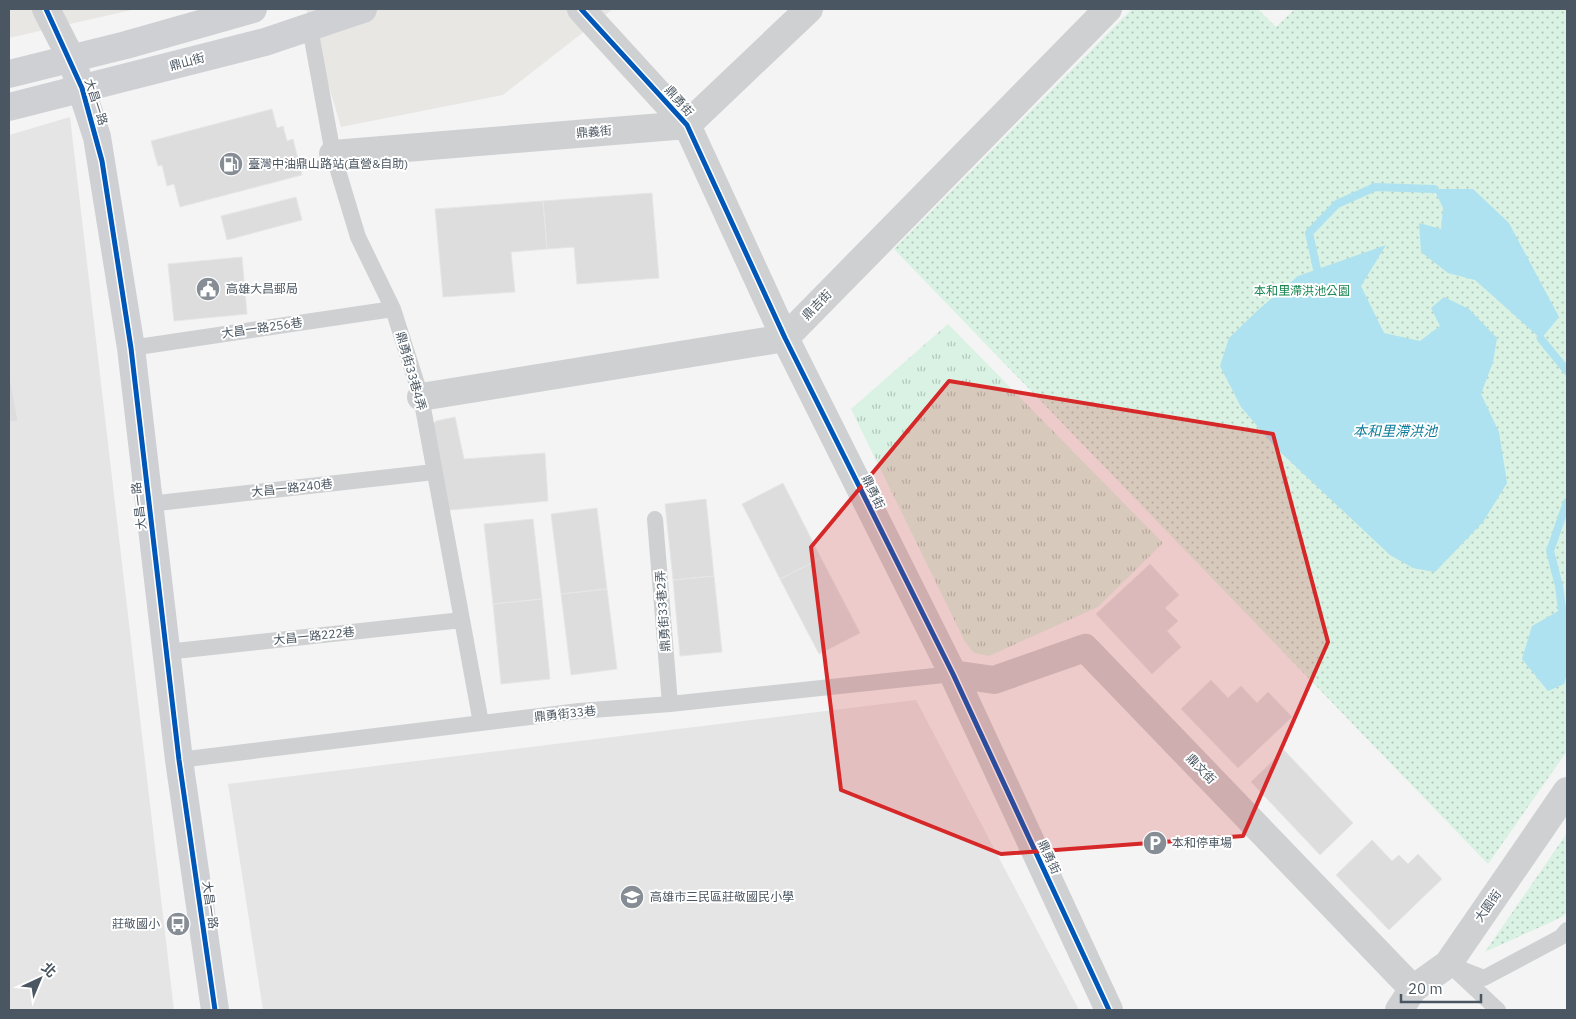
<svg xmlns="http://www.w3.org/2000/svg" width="1576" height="1019" font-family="'IBM Plex Sans','Noto Sans TC',sans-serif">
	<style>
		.commercial { fill: #e8e7e3 }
		.education { fill: #e6e5e6 }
		.grass { fill: url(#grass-tufts) }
		.park { fill: url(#park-dots) }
		.water { fill: #aee2f0 }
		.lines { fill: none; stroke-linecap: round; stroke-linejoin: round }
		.stream { stroke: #aee2f0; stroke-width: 8 }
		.building { fill: #ddddde; stroke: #e5e6e7 }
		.lane { stroke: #ced0d2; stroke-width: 16 }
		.street { stroke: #ced0d2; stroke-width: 28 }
		.secondary { stroke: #ced0d4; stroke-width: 28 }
		.cycleway-casing { stroke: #fff; stroke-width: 8 }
		.cycleway { stroke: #0057b8; stroke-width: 5 }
		.marked { fill: #d62828; fill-opacity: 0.2; stroke: #d62828; stroke-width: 4; stroke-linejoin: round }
		.labels { text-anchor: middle; stroke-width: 4; stroke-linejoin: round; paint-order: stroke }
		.street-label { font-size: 12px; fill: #4a5661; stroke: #fff }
		.poi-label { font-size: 12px; fill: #4a5661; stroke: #fff; text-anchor: start }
		.park-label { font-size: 12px; fill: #17864f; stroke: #fff }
		.water-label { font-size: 14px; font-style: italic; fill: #0c7c9b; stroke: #fff }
	</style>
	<defs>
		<pattern id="grass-tufts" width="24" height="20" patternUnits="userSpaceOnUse" patternTransform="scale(1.25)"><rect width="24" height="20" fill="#d9f2e3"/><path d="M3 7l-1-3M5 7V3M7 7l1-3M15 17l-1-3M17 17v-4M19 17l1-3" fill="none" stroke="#b2c7bb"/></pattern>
		<pattern id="park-dots" width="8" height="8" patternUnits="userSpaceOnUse" patternTransform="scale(1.25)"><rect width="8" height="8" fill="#d9f2e3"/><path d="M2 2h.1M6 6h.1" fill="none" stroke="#b2c7bb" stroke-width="1.8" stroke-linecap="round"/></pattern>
	</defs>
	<rect width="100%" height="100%" fill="#f4f4f4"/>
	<path class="commercial" d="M9 9H136L9 38Z
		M306 9H613L503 95 341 127Z"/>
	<path class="education" d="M70 117 174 1010H9V135Z
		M916 700 1079 1010H263L228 784Z"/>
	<path class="grass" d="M948 324 1163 543 1098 607 989 656 974 653 965 642 851 409Z"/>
	<path class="park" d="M1132 9H1258L1276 27 1295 9H1567V751L1488 864 894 249Z
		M1567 833V912L1562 917 1485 952Z"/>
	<path class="water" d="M1434 189H1473L1509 223 1559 317 1541 339 1475 280 1448 273 1421 252 1419 223 1441 229 1443 208Z
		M1386 245 1361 286 1384 333 1420 341 1440 326 1431 308 1444 297 1469 309 1497 338 1493 362 1481 394 1499 432 1507 483 1483 522 1435 572 1413 568 1390 555 1276 448 1241 407 1220 366 1229 338 1258 310 1298 276Z
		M1567 606V674L1564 684 1548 691 1522 659 1532 626Z"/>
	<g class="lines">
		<path class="stream" d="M1317 269 1309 233 1337 204 1375 187 1434 189
			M1541 339 1567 371
			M1562 609 1559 586 1550 551 1567 502"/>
	</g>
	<path class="building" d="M272 109 277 128 283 126 287 141 293 139 302 175 180 207 174 184 167 186 162 165 158 166 151 141Z
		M652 193 659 278 577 284 574 247 547 249 543 201Z
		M296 197 302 220 227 240 221 216Z
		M543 201 547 249 511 252 515 292 443 297 435 209Z
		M242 257 247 314 174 321 168 264Z
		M9 372 18 421 9 422Z
		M455 417 464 459 545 453 548 501 440 511 429 429 436 421Z
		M783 483 821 558 780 579 742 504Z
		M706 499 714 576 673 580 665 504Z
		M597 508 607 589 561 594 551 514Z
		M533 519 542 599 493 604 484 524Z
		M821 558 860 633 819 654 780 579Z
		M1150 564 1179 595 1165 608 1178 621 1167 631 1181 647 1152 674 1096 614Z
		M714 576 722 652 680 656 673 580Z
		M607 589 617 669 571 675 561 594Z
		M542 599 550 679 501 684 493 604Z
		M1211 680 1228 698 1241 686 1257 703 1268 692 1292 717 1238 768 1181 709Z
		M1284 750 1353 823 1320 855 1251 782Z
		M1372 840 1392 861 1399 855 1408 864 1418 854 1442 879 1389 930 1336 875Z"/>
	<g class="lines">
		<path class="lane" d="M310 28 333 154 358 237 393 309 421 397 481 723
			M131 348 393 309
			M149 504 434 472
			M655 519 670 704
			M166 652 462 620
			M179 760 579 711 670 704 953 674
			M1448 964 1484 978 1561 937 1567 930
			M1454 969 1498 1010"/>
		<path class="street" d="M46 9 71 58
			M581 9 687 125 785 338 953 674 1109 1010
			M333 154 687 125 809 9
			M421 397 785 338 1108 9
			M953 674 994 680 1085 648 1413 989
			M1399 1010 1413 989 1448 964 1567 791"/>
		<path class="secondary" d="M71 58 97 137 131 348 179 760 215 1010
			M9 74 126 45 253 9
			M9 107 265 42 363 9"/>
		<g class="cycleway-casing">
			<path id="cycleway" d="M46 9 82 88 102 161 131 348 179 760 215 1010
				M581 9 687 125 785 338 953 674 1109 1010"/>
		</g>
		<use href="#cycleway" class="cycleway"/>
	</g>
	<path class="marked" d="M949 381 1273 434 1328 642 1243 836 1001 854 841 790 811 547Z"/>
	<defs>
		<g id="fuel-disc" transform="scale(1.25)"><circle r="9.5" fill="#868d94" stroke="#fff"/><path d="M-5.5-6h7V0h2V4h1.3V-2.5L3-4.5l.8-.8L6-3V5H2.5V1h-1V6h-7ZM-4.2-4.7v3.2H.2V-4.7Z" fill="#fff"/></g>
		<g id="civic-disc" transform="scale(1.25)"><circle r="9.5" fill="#868d94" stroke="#fff"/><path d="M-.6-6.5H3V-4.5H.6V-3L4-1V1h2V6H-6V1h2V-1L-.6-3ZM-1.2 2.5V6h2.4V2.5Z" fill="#fff"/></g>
		<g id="parking-disc" transform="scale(1.25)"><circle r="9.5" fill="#868d94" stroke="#fff"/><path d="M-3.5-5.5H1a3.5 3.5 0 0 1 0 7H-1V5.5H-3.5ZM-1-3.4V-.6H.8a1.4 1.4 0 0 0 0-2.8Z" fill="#fff"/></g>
		<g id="school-disc" transform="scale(1.25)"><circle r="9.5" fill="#868d94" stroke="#fff"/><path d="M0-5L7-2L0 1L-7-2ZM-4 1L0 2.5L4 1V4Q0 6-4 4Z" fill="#fff"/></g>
		<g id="bus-disc" transform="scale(1.25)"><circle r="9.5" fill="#868d94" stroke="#fff"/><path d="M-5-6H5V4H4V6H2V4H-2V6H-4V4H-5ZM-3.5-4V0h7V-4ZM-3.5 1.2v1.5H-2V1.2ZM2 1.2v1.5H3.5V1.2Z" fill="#fff"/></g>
	</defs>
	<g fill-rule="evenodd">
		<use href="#fuel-disc" x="231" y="164"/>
		<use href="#civic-disc" x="208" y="289"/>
		<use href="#parking-disc" x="1155" y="843"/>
		<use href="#school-disc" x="632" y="897"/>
		<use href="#bus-disc" x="178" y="924"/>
	</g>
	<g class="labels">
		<g class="street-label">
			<text transform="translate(187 62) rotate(-15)" y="4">鼎山街</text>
			<text transform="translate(679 101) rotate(48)" y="4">鼎勇街</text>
			<text transform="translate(96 102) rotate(72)" y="4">大昌一路</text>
			<text transform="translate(594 132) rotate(-5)" y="4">鼎義街</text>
			<text transform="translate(817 305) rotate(-46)" y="4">鼎吉街</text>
			<text transform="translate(262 328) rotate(-8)" y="4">大昌一路256巷</text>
			<text transform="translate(411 371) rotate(74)" y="4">鼎勇街33巷4弄</text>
			<text transform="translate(292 488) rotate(-6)" y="4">大昌一路240巷</text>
			<text transform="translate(873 492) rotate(64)" y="4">鼎勇街</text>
			<text transform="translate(139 506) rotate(-97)" y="4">大昌一路</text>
			<text transform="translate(663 611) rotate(-94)" y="4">鼎勇街33巷2弄</text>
			<text transform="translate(314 636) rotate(-6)" y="4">大昌一路222巷</text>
			<text transform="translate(565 714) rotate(-6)" y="4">鼎勇街33巷</text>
			<text transform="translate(1201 769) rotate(46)" y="4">鼎文街</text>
			<text transform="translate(1049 857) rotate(65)" y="4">鼎勇街</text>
			<text transform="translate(210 905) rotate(82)" y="4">大昌一路</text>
			<text transform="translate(1488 906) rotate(-55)" y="4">大園街</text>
		</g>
		<g class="poi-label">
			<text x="248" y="168">臺灣中油鼎山路站(直營&amp;自助)</text>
			<text x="226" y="293">高雄大昌郵局</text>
			<text x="1172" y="847">本和停車場</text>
			<text x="650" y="901">高雄市三民區莊敬國民小學</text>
			<text x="160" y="928" text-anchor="end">莊敬國小</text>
		</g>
		<g class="park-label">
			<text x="1302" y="295">本和里滯洪池公園</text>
		</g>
		<g class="water-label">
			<text x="1395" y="436">本和里滯洪池</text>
		</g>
	</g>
	<rect width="1576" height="1019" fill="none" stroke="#4a5661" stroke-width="20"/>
	<g transform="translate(40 979) rotate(44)" stroke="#ffffff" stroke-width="4" paint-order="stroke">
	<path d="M0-4L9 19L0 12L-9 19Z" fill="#4a5661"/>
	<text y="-8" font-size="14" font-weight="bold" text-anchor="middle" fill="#4a5661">北</text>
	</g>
	<path d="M1401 994v8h80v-8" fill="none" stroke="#4a5661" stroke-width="2.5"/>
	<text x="1408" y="994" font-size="15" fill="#4a5661" stroke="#ffffff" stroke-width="4" paint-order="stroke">20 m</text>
</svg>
